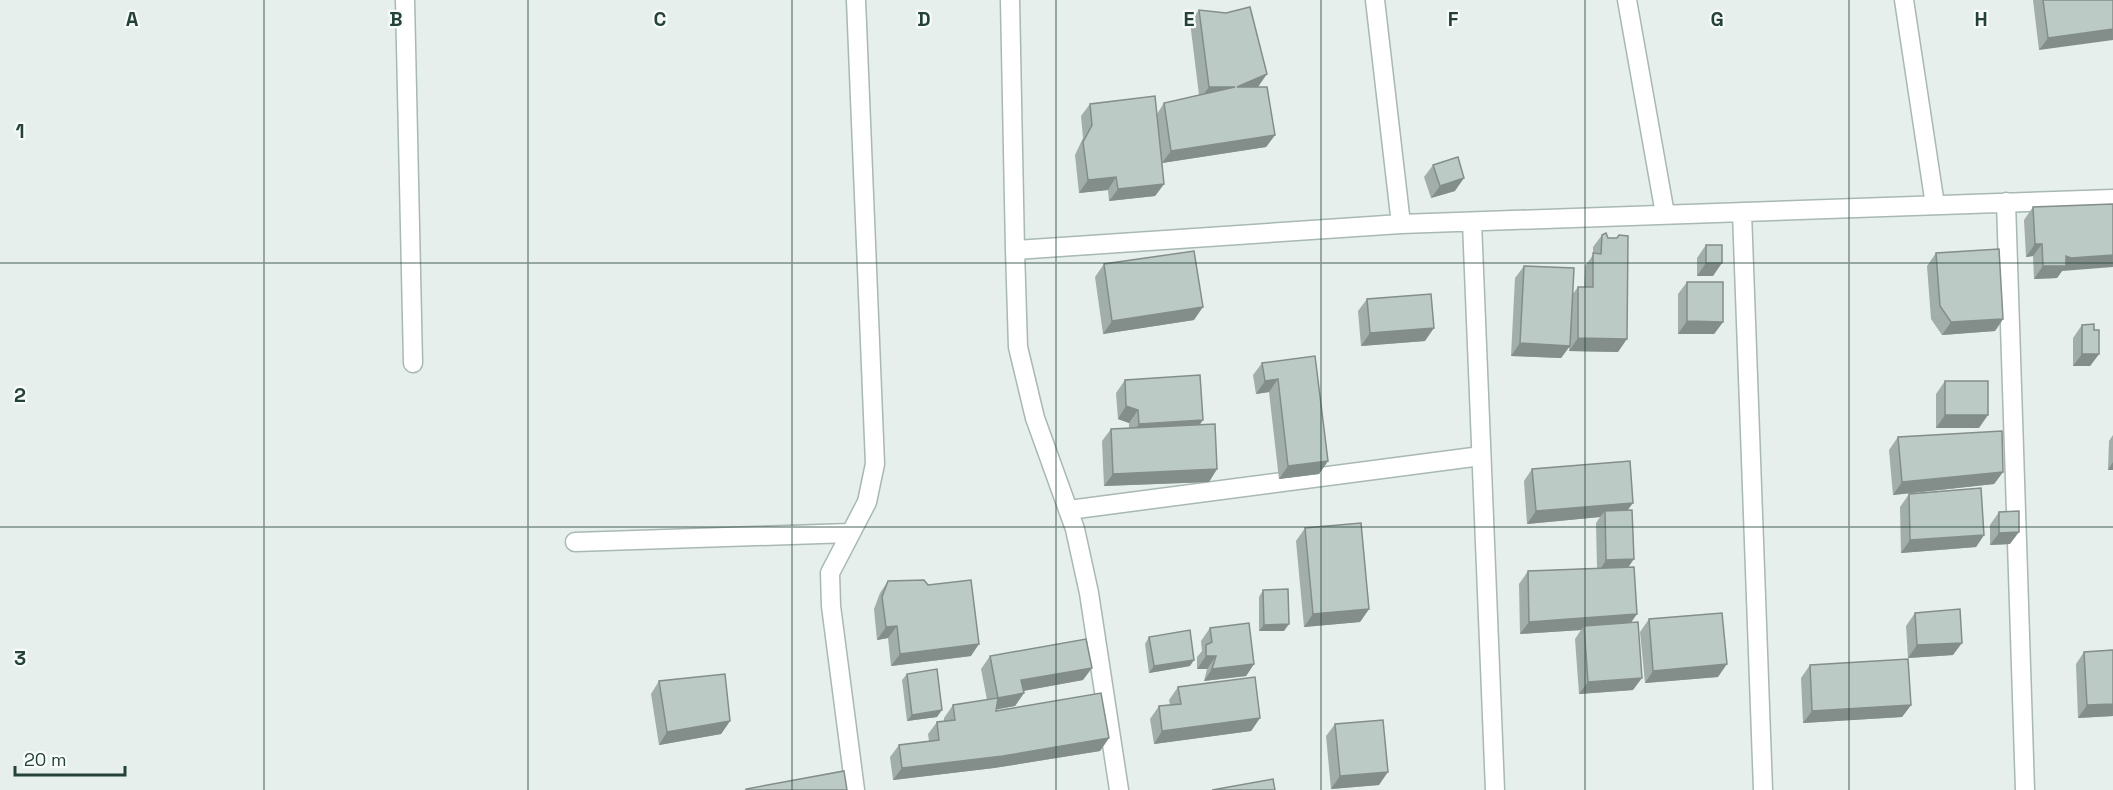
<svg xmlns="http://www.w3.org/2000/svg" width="2113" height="790" font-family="'Space Grotesk',sans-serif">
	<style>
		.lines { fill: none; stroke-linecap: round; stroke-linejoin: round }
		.minor-casing { stroke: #a8b8b2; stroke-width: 21 }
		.minor { stroke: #fff; stroke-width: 18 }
		.wall { fill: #a1aea9 }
		.shaded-wall { fill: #838d89 }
		.building { fill: #bbcac4; stroke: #838d89; stroke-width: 1.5 }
		.grid { fill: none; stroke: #24423a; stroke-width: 1.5; stroke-opacity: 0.55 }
		.grid-label { font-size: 20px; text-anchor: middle; font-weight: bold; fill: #24423a; stroke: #f7fbf9; stroke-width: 4.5; stroke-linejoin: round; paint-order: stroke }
	</style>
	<rect width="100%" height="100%" fill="#e6efeb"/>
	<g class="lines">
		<g class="minor-casing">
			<path id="minor" d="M405 0 413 363
				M1010 0 1015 250 1018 347 1035 418 1075 529 1089 593 1119 790
				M1375 0 1401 224
				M1627 0 1665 214
				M1904 0 1935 205
				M2006 202 2025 790
				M1742 212 1763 790
				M1472 222 1495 790
				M1015 250 1401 224 2113 199
				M1069 510 1481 456
				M575 542 850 533
				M855 790 831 606 830 573 867 502 875 464 856 0"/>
		</g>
		<use href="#minor" class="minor"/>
	</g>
	<path class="wall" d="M2033 0H2113L2039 50Z
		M1199 10 1258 87 1275 135 1266 147 1162 163 1164 184 1155 196 1109 201 1108 190 1079 193 1075 155 1083 138 1081 116 1090 104 1157 114 1164 103 1199 95 1190 22Z
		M1433 165 1455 191 1431 198 1424 177Z
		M2033 207 2062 271 2057 278 2034 279 2033 256 2026 257 2024 220Z
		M1602 235 1618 352 1569 351V347L1561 358 1511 356 1515 278 1524 266 1572 295 1578 287H1584L1585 266 1593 255V247Z
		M1706 245 1713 276H1697V258Z
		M1936 253 2003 319 1995 331 1942 335 1931 319 1927 266Z
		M1104 264 1194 320 1103 334 1095 277Z
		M1687 282 1723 322 1714 334H1678V294Z
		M1367 299 1425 341 1361 346 1358 311Z
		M2082 325 2094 330 2099 354 2090 366H2073V338Z
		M1315 356 1328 461 1319 474 1279 479 1269 392 1256 394 1253 375 1262 363Z
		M1125 380 1200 425 1217 469 1209 482 1104 486 1102 441 1111 429 1129 428V423L1118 419 1116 393Z
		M1945 381 1979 428H1936V394Z
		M2113 435V470H2108L2109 441Z
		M1898 437 2003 472 1994 484 1893 495 1889 450Z
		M1532 469 1628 510V567L1633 690 1579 694 1575 639 1581 630 1520 634 1519 584 1528 571 1597 568 1596 523 1600 517 1527 524 1524 481Z
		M1909 494 1984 535 1976 547 1901 553 1900 507Z
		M1999 512 2010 544 1990 545V525Z
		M1305 528 1369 609 1360 622 1304 627 1296 541Z
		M888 581 971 656 891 666 888 638 877 640 874 609 880 593Z
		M1263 590 1284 631H1259V597Z
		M1915 613 1953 655 1908 658 1906 626Z
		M1649 619 1718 677 1645 683 1640 632Z
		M1210 628 1254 664 1246 676 1204 681 1207 669H1197V657L1202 651 1201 641Z
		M1149 637 1190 666 1149 673 1145 644Z
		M2113 650V716L2078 718 2076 664 2084 652Z
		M990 656 1083 680 1023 691 1024 693 1015 706 996 709V711L1109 738 1100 751 994 768 893 780 890 757 899 745 929 741 928 734 937 722 944 721V718L953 705 987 700 981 669Z
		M1810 665 1911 705 1902 717 1803 723 1801 678Z
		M907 674 937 717 907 721 902 680Z
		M659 681 730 721 721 734 659 745 651 694Z
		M1178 687 1260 718 1251 731 1154 744 1150 719 1159 706 1170 705 1169 700Z
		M1335 724 1379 785 1331 789 1326 736Z"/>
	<path class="shaded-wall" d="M2113 29V40L2039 50 2048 38Z
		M1267 74 1258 87H1237Z
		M1209 87H1235L1200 99Z
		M1275 135 1266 147 1162 163 1171 151Z
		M1116 177 1108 190 1079 193 1088 180Z
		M1464 178 1455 191 1431 198 1440 186Z
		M1164 184 1155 196 1109 201 1118 189Z
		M2035 244H2042L2033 256 2026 257Z
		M2113 255V267L2062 271 2057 278 2034 279 2043 266 2066 256Z
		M1706 263H1722L1713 276H1697Z
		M1203 307 1194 320 1103 334 1112 321Z
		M2003 319 1995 331 1942 335 1951 322Z
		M1687 321 1723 322 1714 334H1678Z
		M1434 328 1425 341 1361 346 1370 333Z
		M1578 338 1627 339 1618 352 1569 351Z
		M1520 343 1570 346 1561 358 1511 356Z
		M2082 354H2099L2090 366H2073Z
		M1278 379 1269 392 1256 394 1265 381Z
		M1126 406 1138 410 1129 423 1118 419Z
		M1945 415H1988L1979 428H1936Z
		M1203 420 1194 433 1130 437 1139 424Z
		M1328 461 1319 474 1279 479 1288 466Z
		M2113 462V470H2108Z
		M1217 469 1209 482 1104 486 1113 474Z
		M2003 472 1994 484 1893 495 1902 482Z
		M1633 503 1624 515 1605 511 1600 517 1527 524 1536 511Z
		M2019 532 2010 544 1990 545 1999 533Z
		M1984 535 1976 547 1901 553 1910 540Z
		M1634 559 1625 572 1598 573 1606 560Z
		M1369 609 1360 622 1304 627 1313 614Z
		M1637 614 1628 627 1584 626 1581 630 1520 634 1529 622Z
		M1289 624 1284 631H1259L1264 625Z
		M897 626 888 638 877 640 886 627Z
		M1962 643 1953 655 1908 658 1917 645Z
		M979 644 971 656 891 666 900 654Z
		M1206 656H1216L1207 669H1197Z
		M1194 660 1190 666 1149 673 1154 666Z
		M1254 664 1246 676 1204 681 1212 669Z
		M1727 664 1718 677 1645 683 1653 671Z
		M1092 668 1083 680 1012 693 1021 680Z
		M1642 678 1633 690 1579 694 1588 682Z
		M1024 693 1015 706 989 711 998 698Z
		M2113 704V716L2078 718 2087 705Z
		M1911 705 1902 717 1803 723 1812 711Z
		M942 710 937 717 907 721 912 715Z
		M1260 718 1251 731 1154 744 1162 731Z
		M730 721 721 734 659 745 667 732Z
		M1109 738 1100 751 994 768 893 780 902 768Z
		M1388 772 1379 785 1331 789 1340 776Z"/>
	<path class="building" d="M2043 0H2113V29L2048 38Z
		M1250 7 1267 74 1237 87H1267L1275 135 1171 151 1164 103 1235 87H1209L1199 10 1226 13Z
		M1155 96 1164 184 1118 189 1116 177 1088 180 1083 142 1092 125 1090 104Z
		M1458 157 1464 178 1440 186 1433 165Z
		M2113 204V255L2071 258 2066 256V266H2043L2042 244H2035L2033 207Z
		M1606 233 1608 238H1617L1619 235 1628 236 1627 339 1578 338V287H1593V253L1601 254 1602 235Z
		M1706 245H1722V263H1706Z
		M1999 249 2003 319 1951 322 1940 306 1936 253Z
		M1194 251 1203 307 1112 321 1104 264Z
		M1524 266 1574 268 1570 346 1520 343Z
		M1687 282H1723V322L1687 321Z
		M1431 294 1434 328 1370 333 1367 299Z
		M2094 324V330H2099V354H2082V325Z
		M1315 356 1328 461 1288 466 1278 379 1265 381 1262 363Z
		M1200 375 1203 420 1139 424 1138 410 1126 406 1125 380Z
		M1945 381H1988V415H1945Z
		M1215 424 1217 469 1113 474 1111 429Z
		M2002 431 2003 472 1902 482 1898 437Z
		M1630 461 1633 503 1536 511 1532 469Z
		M1981 488 1984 535 1910 540 1909 494Z
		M1632 510 1634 559 1606 560 1605 511Z
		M2019 511V532L1999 533V512Z
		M1361 523 1369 609 1313 614 1305 528Z
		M1634 567 1637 614 1529 622 1528 571Z
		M924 580 928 585 971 580 979 644 900 654 897 626 886 627 882 597 888 581Z
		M1288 589 1289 624 1264 625 1263 590Z
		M1960 609 1962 643 1917 645 1915 613Z
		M1722 613 1727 664 1653 671 1649 619Z
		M1638 622 1642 678 1588 682 1584 626Z
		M1249 623 1254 664 1212 669 1216 656H1206V645L1212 642 1210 628Z
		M1190 630 1194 660 1154 666 1149 637Z
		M1086 639 1092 668 1021 680 1024 693 998 698 996 711 1101 693 1109 738 1003 756 902 768 899 745 939 740 937 722 955 720 953 705 998 698 990 656Z
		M2113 650V704L2087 705 2084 652Z
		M1908 659 1911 705 1812 711 1810 665Z
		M937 669 942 710 912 715 907 674Z
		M725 674 730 721 667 732 659 681Z
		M1255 677 1260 718 1162 731 1159 706 1181 704 1178 687Z
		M1383 720 1388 772 1340 776 1335 724Z
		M844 771 847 790H746V789Z
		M1273 779 1275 790H1212Z"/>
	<path class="grid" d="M264 0V790M528 0V790M792 0V790M1056 0V790M1321 0V790M1585 0V790M1849 0V790M0 263H2113M0 527H2113"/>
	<g class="grid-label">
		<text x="132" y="26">A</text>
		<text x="396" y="26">B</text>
		<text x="660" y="26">C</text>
		<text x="924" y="26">D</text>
		<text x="1189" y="26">E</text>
		<text x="1453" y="26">F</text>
		<text x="1717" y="26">G</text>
		<text x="1981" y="26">H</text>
		<text x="20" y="138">1</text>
		<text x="20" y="402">2</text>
		<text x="20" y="665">3</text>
	</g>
	<path d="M15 766v9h110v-9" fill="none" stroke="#24423a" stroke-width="3"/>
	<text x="24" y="766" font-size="18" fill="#24423a" stroke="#f7fbf9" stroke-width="4.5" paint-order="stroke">20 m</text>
</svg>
